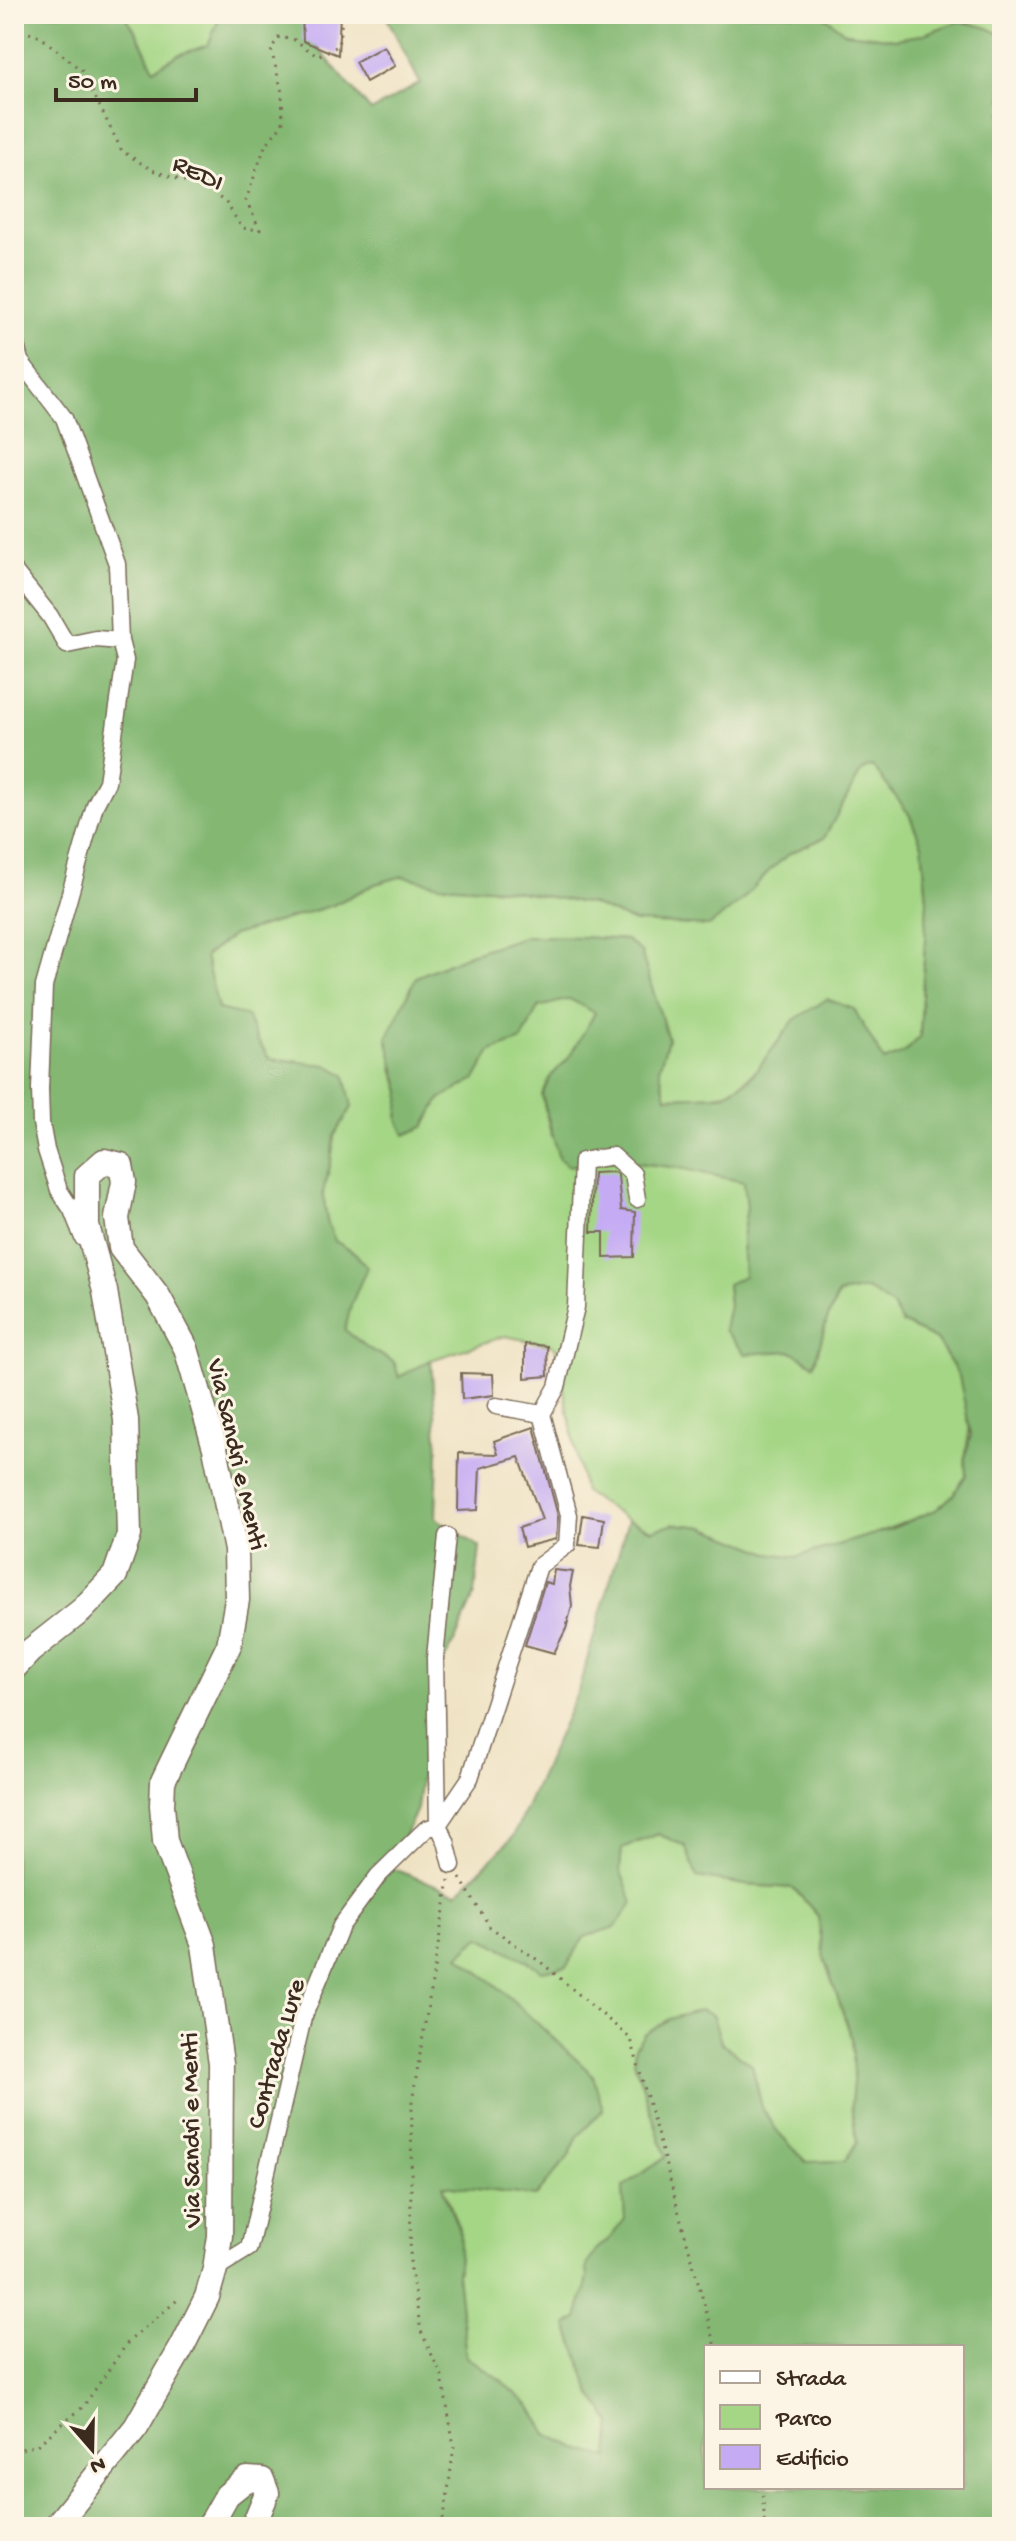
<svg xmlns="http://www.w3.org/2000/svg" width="1016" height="2541" font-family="'Gochi Hand',sans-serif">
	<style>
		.green { fill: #a4d685; stroke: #708052; stroke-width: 2 }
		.forest { fill: #83b772; stroke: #5f7048; stroke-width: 2; fill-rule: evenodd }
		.building { fill: #c5abf4 }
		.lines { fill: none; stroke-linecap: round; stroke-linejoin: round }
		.minor-casing { stroke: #7a6a58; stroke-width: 19 }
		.secondary-casing { stroke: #7a6a58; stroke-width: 27 }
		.path { stroke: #7a6a58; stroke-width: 3; stroke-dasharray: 2 6; stroke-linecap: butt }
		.minor { stroke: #fff; stroke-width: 16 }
		.secondary { stroke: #fff; stroke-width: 24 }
		.labels { text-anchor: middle; stroke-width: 6; stroke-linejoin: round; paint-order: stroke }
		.street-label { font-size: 26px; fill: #3b2a1e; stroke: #fcf5e5 }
	</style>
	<rect width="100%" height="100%" fill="#fcf5e5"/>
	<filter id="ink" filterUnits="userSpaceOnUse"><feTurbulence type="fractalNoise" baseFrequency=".0125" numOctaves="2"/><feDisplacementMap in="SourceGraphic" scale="16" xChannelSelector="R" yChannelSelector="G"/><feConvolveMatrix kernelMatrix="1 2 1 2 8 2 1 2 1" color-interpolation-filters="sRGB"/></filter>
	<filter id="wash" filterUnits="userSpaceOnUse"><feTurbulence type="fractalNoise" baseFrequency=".006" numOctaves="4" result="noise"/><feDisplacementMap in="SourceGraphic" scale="32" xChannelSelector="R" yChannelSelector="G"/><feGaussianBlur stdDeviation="1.8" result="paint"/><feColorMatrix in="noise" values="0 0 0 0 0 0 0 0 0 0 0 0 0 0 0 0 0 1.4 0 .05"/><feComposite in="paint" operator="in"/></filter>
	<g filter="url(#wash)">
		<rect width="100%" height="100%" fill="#efe2c3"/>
		<path class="green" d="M123 14H221L208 46 178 55 154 69 136 32Z
			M821 14H1002V35L988 28 960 21 921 35 895 39 846 33Z
			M873 766 909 814 922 845 927 900 920 1037 904 1053 884 1061 870 1040 769 1055C732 1101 721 1095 666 1097L659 1068 668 1039 641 952 626 940 582 937 526 936 470 954 416 977 393 1069 401 1092 398 1119 405 1134 424 1127 440 1099 475 1079 491 1051 522 1040 538 1007 570 999 596 1013 568 1059 551 1076 542 1095 551 1135 613 1160 680 1168 744 1182 747 1207 742 1238 744 1277 727 1285 729 1305 724 1330 769 1352 792 1351 814 1365 827 1320 839 1294 867 1289 892 1306 902 1323 936 1340 959 1376 970 1425 965 1458 966 1476 952 1496 936 1510 854 1542 796 1557 769 1553 704 1527 675 1524 652 1530 628 1520 584 1492 555 1346 505 1336 431 1360 399 1378 394 1362 369 1349 344 1330 351 1305 366 1267 355 1253 335 1241 327 1221 323 1192 331 1162 334 1136 352 1107 298 1061 270 1059 256 1038 247 1016 218 1009 205 956 233 935 333 905 375 884 403 876 440 885 503 889 591 904 635 922 770 870 790 853 824 838 862 769Z
			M659 1834 685 1846 745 1885 793 1888 818 1916 824 1958 852 2039 854 2071 851 2105 857 2142 845 2161 806 2162 777 2131 762 2108 752 2065 722 2043 635 2047 634 2061 666 2157 623 2187 625 2219 610 2238 596 2250 577 2319 583 2367 592 2395 612 2423 609 2458 581 2450 547 2434 531 2407 501 2380 466 2357 457 2275 461 2235 443 2185 536 2196 569 2156 578 2136 603 2110 521 2011 497 1986 459 1956 480 1936 526 1960 542 1971 567 1966 584 1937 615 1927 622 1848Z"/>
		<path class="forest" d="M14 14H123L136 32 154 69 178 55 208 45 221 14H307L312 41 371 111 420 83 385 14H821L846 33 895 39 921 35 960 21 988 28 1002 35V2527H14ZM872 766 909 814 922 845 927 900 920 1037 904 1053 884 1061 854 1009 827 999 794 1020 750 1079 724 1095 666 1097 659 1068 668 1039 641 952 626 940 582 937 526 936 470 954 416 977 387 1038 401 1092 398 1119 405 1135 424 1127 440 1099 475 1079 491 1051 522 1040 538 1007 570 999 595 1013 568 1059 551 1076 542 1095 559 1159 569 1166 613 1160 680 1168 744 1182 747 1207 742 1238 744 1276 727 1284 729 1305 724 1330 745 1354 792 1351 814 1365 827 1320 838 1294 867 1289 892 1306 902 1323 937 1340 959 1376 971 1435 965 1458 966 1476 952 1496 936 1510 888 1530 796 1557 769 1553 704 1527 675 1524 652 1530 628 1520 578 1691 513 1837 457 1893 390 1868 417 1809 433 1679 454 1643 475 1594 480 1547 436 1518 438 1451 431 1360 399 1377 394 1362 369 1349 345 1330 351 1305 367 1267 355 1253 335 1241 327 1221 323 1192 331 1162 334 1136 352 1107 345 1075 327 1065 270 1059 256 1038 247 1016 218 1009 205 956 233 935 333 905 375 884 403 876 440 885 503 889 591 904 635 922 709 926 740 902 770 870 790 853 824 838 862 770ZM658 1834 685 1846 697 1877 745 1885 794 1888 818 1916 824 1958 852 2039 854 2071 851 2105 857 2142 845 2161 806 2162 777 2131 762 2108 752 2065 722 2043 712 2015 700 2010 669 2019 644 2034 635 2047 634 2060 666 2157 623 2187 625 2219 610 2238 596 2250 587 2266 588 2279 577 2319 567 2325 592 2395 612 2423 609 2458 581 2450 547 2434 531 2407 501 2380 466 2357 457 2275 461 2235 448 2203 443 2185 536 2196 569 2156 578 2136 603 2110 593 2075 497 1986 459 1956 480 1937 526 1960 542 1971 567 1966 584 1937 615 1927 633 1903 620 1869 622 1848ZM706 2347H962V2487H706Z"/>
		<g id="blocks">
			<path class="building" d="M302 14H340L338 55 303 41Z
				M384 46 395 66 366 82 355 62Z
				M614 1172 618 1175 621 1210 635 1212 634 1257 604 1258V1232H591L593 1173Z
				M525 1344 547 1346 548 1376 525 1378Z
				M461 1373 493 1374 494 1395 462 1399Z
				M534 1427 558 1516 556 1539 524 1547 519 1528 542 1520 519 1457 480 1468 478 1510 458 1511 459 1453 498 1454 494 1441Z
				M583 1515 604 1519 600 1547 579 1545Z
				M554 1570 573 1572 570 1586 572 1606 566 1629 554 1653 525 1645 545 1582 552 1584Z"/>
		</g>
	</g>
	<g filter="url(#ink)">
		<use href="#blocks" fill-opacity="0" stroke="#7a6a58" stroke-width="2"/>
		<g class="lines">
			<g class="minor-casing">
				<path id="minor" d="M14 337 20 361 64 418 117 564 120 641 125 660 107 782 95 805 44 986 40 1089 41 1123 46 1150 59 1190 72 1210 83 1238
					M14 571 50 616 67 645 96 639 120 641
					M542 1414 557 1387 576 1307 582 1161 613 1156 633 1174 637 1199
					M447 1536 435 1658 438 1825 446 1841 452 1865
					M215 2269 249 2248 303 2018 341 1926 378 1876 426 1829 438 1825 470 1778 539 1566 567 1545 569 1515 542 1414 496 1406"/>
			</g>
			<g class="secondary-casing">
				<path id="secondary" d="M14 1668 30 1651 82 1610 115 1575 129 1535 126 1420 105 1291 87 1226V1176L104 1161 121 1165 124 1182 117 1218 121 1248 158 1296 186 1348 215 1448 236 1550 237 1600 229 1645 163 1781 162 1805 165 1841 204 1945 221 2063 220 2236 215 2269 207 2297 182 2347 136 2427 55 2527
					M209 2527 227 2495 247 2479 262 2480 267 2493 253 2527"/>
			</g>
			<path class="path" d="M14 28 41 37 82 71 122 151 152 170 211 191 227 204 242 228 260 230 246 200 265 146 283 123 282 92 271 49 279 37 295 40 317 56 338 46 343 14
				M460 1878 490 1927 542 1963 631 2039 716 2347
				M14 2451 37 2445 83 2407 128 2342 181 2297
				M762 2487 765 2527
				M441 2527 446 2506 454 2446 442 2377 421 2331 410 2266 412 2102 449 1880"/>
			<use href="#minor" class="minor"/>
			<use href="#secondary" class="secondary"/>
		</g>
	</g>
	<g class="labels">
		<g class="street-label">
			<text transform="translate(199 171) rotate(25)" y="9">REDI</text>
			<text transform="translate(239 1454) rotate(77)" y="9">Via Sandri e Menti</text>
			<text transform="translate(274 2053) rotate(-74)" y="9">Contrada Lure</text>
			<text transform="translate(189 2130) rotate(-91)" y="9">Via Sandri e Menti</text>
		</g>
	</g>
	<rect width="1016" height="2541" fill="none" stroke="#fcf5e5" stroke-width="48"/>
	<rect x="704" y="2345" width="260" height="144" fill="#fcf5e5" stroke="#afa495" stroke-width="2"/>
	<rect x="720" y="2371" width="40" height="12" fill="#ffffff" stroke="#afa495" stroke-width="2"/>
	<text x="776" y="2385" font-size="24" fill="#3b2a1e">Strada</text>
	<rect x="720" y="2405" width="40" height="24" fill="#a4d685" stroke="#afa495" stroke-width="2"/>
	<text x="776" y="2425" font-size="24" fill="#3b2a1e">Parco</text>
	<rect x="720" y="2445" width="40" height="24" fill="#c5abf4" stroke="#afa495" stroke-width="2"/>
	<text x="776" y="2465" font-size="24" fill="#3b2a1e">Edificio</text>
	<g transform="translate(92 2449) rotate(160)" stroke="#fcf5e5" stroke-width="6" paint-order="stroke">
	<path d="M0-6L14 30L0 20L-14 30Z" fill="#3b2a1e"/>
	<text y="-12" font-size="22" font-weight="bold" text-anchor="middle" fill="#3b2a1e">N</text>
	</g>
	<path d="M56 88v12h140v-12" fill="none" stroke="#3b2a1e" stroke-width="4"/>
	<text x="68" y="88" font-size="24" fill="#3b2a1e" stroke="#fcf5e5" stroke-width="6" paint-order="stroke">50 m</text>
</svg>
